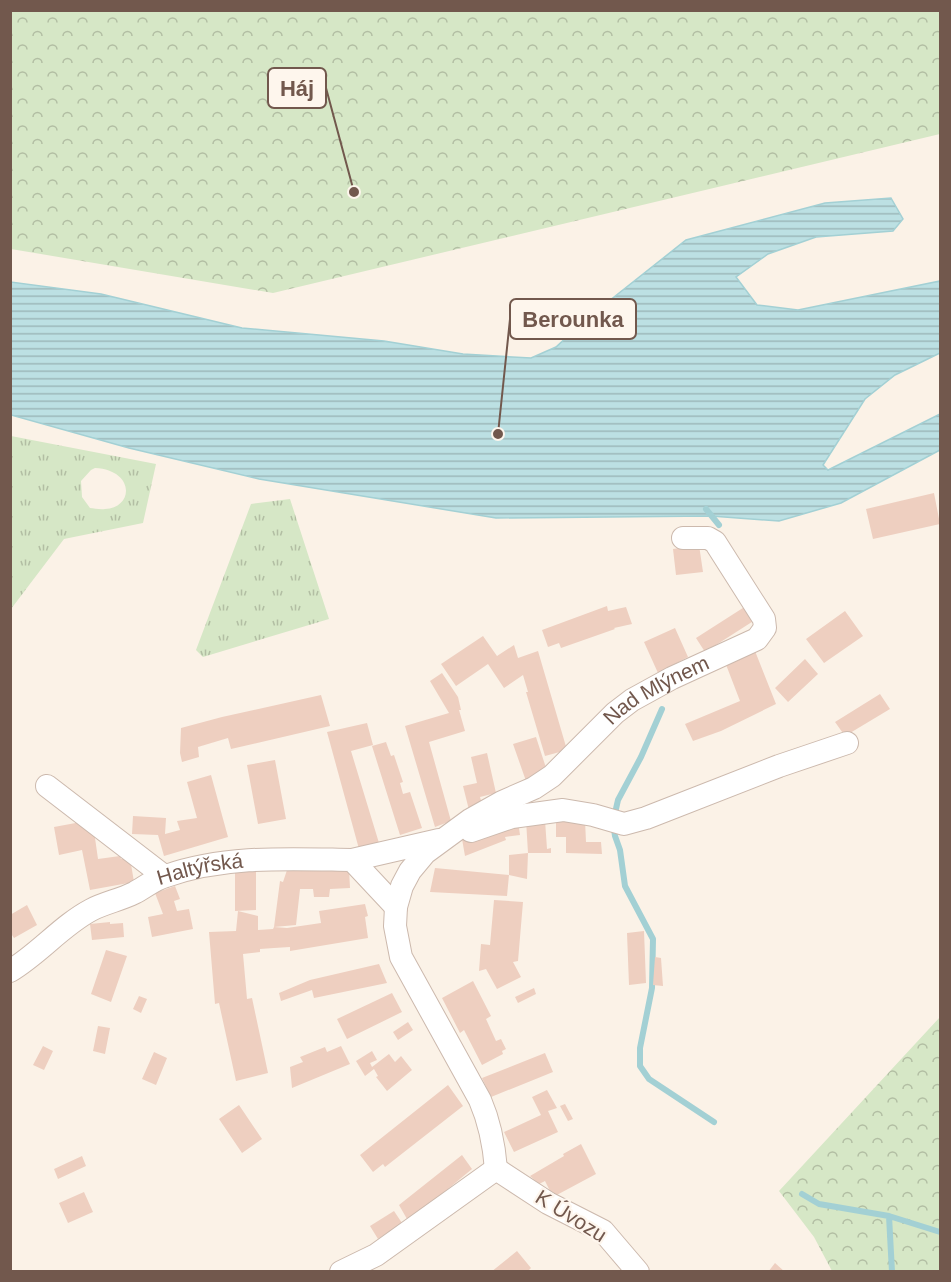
<svg xmlns="http://www.w3.org/2000/svg" width="951" height="1282" font-family="Arial,sans-serif">
	<style>
		.grass { fill: url(#grass-tufts); fill-rule: evenodd }
		.forest { fill: url(#forest-crowns) }
		.water { fill: url(#water-rules); stroke: #a3d0d4; stroke-width: 1.5 }
		.lines { fill: none; stroke-linecap: round; stroke-linejoin: round }
		.stream { stroke: #a3d0d4; stroke-width: 6 }
		.building { fill: #eecfc0 }
		.minor-casing { stroke: #ccb9ad; stroke-width: 24 }
		.minor { stroke: #fff; stroke-width: 22 }
		.labels { text-anchor: middle; stroke-width: 4.5; stroke-linejoin: round; paint-order: stroke }
		.street-label { font-size: 21px; fill: #72584d; stroke: #fef6ed }
		.leader { fill: none; stroke: #72584d; stroke-width: 2 }
		.callout-dot { fill: #72584d; stroke: #fef6ed; stroke-width: 2 }
		.callout { fill: #fef6ed; stroke: #72584d; stroke-width: 2 }
		.callout-label { font-size: 22px; text-anchor: middle; font-weight: bold; fill: #72584d }
	</style>
	<defs>
		<pattern id="grass-tufts" width="24" height="20" patternUnits="userSpaceOnUse" patternTransform="scale(1.5)"><rect width="24" height="20" fill="#d6e7c6"/><path d="M3 7l-1-3M5 7V3M7 7l1-3M15 17l-1-3M17 17v-4M19 17l1-3" fill="none" stroke="#b2bea3"/></pattern>
		<pattern id="forest-crowns" width="20" height="18" patternUnits="userSpaceOnUse" patternTransform="scale(1.5)"><rect width="20" height="18" fill="#d6e7c6"/><path d="M2 6a3 3 0 1 1 6 0M12 15a3 3 0 1 1 6 0" fill="none" stroke="#b2bea3"/></pattern>
		<pattern id="water-rules" width="6" height="5" patternUnits="userSpaceOnUse" patternTransform="scale(1.5)"><rect width="6" height="5" fill="#bce0e3"/><path d="M0 2.5h6" fill="none" stroke="#9db8ba"/></pattern>
	</defs>
	<rect width="100%" height="100%" fill="#fbf2e7"/>
	<path class="grass" d="M11 436 156 464 143 523 64 539 11 609ZM95 468C135 470 134 508 105 509 100 510 94 508 90 508L82 497 81 481 91 470Z
		M290 499 329 619 203 657 196 650 251 504Z"/>
	<path class="forest" d="M10 11H940V134L273 293 11 249Z
		M940 1017V1271H832L814 1237 779 1191Z"/>
	<path class="water" d="M891 198 903 219 893 231 816 237 768 254 736 277 757 305 798 310 940 281V353L895 375 865 399 823 465 828 470 940 414V450L841 503 779 521 711 516 496 518 259 479 129 448 11 415V282L101 294 242 328 384 341 463 354 531 358 556 347 585 320 686 240 825 203Z"/>
	<g class="lines">
		<path class="stream" d="M706 509 719 525
			M662 709 641 757 618 800 613 822 615 836 620 850 625 886 653 939 652 988 640 1048V1066L649 1079 714 1122
			M802 1194 819 1204 889 1216 940 1232
			M889 1216 892 1272"/>
	</g>
	<path class="building" d="M934 493 940 524 873 539 866 509Z
		M699 545 703 572 676 575 673 549Z
		M607 606 608 611 626 607 632 624 614 628 615 629 561 648 559 643 548 647 542 630Z
		M746 606 755 620 705 652 696 638Z
		M845 611 863 636 824 663 806 639Z
		M675 628 688 657 658 673 644 642Z
		M483 636 497 656 514 645 518 658 538 651 567 750 545 756 526 692H528L523 675 504 688 488 664 456 686 441 664Z
		M755 651 776 704 721 731 693 741 685 724 740 701 725 662Z
		M805 659 818 674 788 702 775 688Z
		M442 673 458 697 461 710H459L465 731 429 742 451 821 435 827 405 726 449 713 430 681Z
		M880 694 890 709 845 736 835 722Z
		M321 695 330 726 231 749 228 738 198 747 199 757 182 762 180 753 181 728 222 717Z
		M367 723 373 745 351 751 379 843 359 849 327 732Z
		M536 737 548 774 526 781 513 744Z
		M386 742 391 756 394 755 403 782 400 783 403 794 410 792 422 828 400 835 372 746Z
		M487 753 496 793 480 797 482 804 469 810 463 786 477 783 471 757Z
		M275 760 286 819 258 824 247 765Z
		M211 775 228 837 164 856 158 835 132 834 133 816 166 818 165 834 180 830 177 821 197 818 187 782Z
		M526 820H545L547 849 551 848V853H528Z
		M585 820 586 842H601L602 854 566 853V837H556V821Z
		M518 821 520 835 505 837 506 840 465 856 462 839Z
		M81 822 94 831 98 859 120 856 121 859 130 858 134 882 90 890 82 850 59 855 54 827Z
		M528 853 527 879 509 875 507 896 430 892 435 868 509 875V855Z
		M349 869 350 888 330 889 329 897H314L313 889H300L296 925 274 927 280 881 283 882 287 870Z
		M256 870V910L235 911V871Z
		M175 886 180 899 174 901 177 911 189 909 193 929 152 937 148 917 163 914 155 893Z
		M494 900 523 902 518 961 513 962 521 977 497 989 486 969 479 971 481 944 490 945Z
		M365 904 368 916 365 917 368 938 290 951V947L274 948 260 949V952L243 954 247 999 252 998 268 1073 236 1081 219 1003 215 1004 209 932 236 931 238 911 258 916V930L273 929 274 927 287 928 321 923 319 911Z
		M27 905 37 925 14 938 10 932V915Z
		M110 922V924L123 923 124 937 92 940 90 924Z
		M644 931 646 983 629 985 627 933Z
		M106 950 127 956 111 1002 91 994Z
		M655 957 661 958 663 986 653 985Z
		M379 964 387 983 314 998 312 990 281 1001 279 993 310 980Z
		M473 981 491 1016 486 1019 496 1041 501 1039 506 1049 502 1051 503 1054 482 1065 464 1030 460 1033 442 998Z
		M534 988 536 994 518 1003 515 997Z
		M392 993 402 1012 347 1039 337 1019Z
		M139 996 147 999 141 1013 133 1009Z
		M408 1022 413 1030 398 1040 393 1032Z
		M98 1026 110 1028 105 1054 93 1051Z
		M43 1046 53 1051 44 1070 33 1065Z
		M341 1046 350 1064 292 1088 290 1067 303 1062 300 1057 325 1047 327 1052Z
		M372 1051 377 1060 370 1063 372 1067 389 1054 395 1062 401 1056 412 1070 387 1091 376 1077 378 1076 374 1069 365 1076 356 1061Z
		M154 1052 167 1058 156 1085 142 1079Z
		M545 1053 553 1072 491 1097 482 1078Z
		M448 1085 463 1106 385 1167 383 1164 373 1172 360 1155Z
		M547 1090 557 1108 548 1111 558 1132 514 1152 504 1132 541 1115 532 1097Z
		M565 1104 573 1119 568 1121 560 1106Z
		M239 1105 262 1139 242 1153 219 1119Z
		M581 1144 596 1174 553 1197 545 1181 539 1184 530 1176 564 1156 563 1154Z
		M462 1155 472 1169 419 1213 418 1211 407 1219 399 1205Z
		M82 1156 86 1166 58 1179 54 1169Z
		M84 1192 93 1212 68 1223 59 1203Z
		M394 1211 402 1223 378 1239 370 1226Z
		M517 1251 531 1268 527 1272H491Z
		M775 1263 785 1272H768Z"/>
	<g class="lines">
		<g class="minor-casing">
			<g id="minor">
				<path d="M47 786 164 876"/>
				<path d="M471 831 512 817 563 810 593 815 624 824 646 818 779 766 847 743"/>
				<path d="M352 860 439 840"/>
				<path id="s1" d="M10 971C40 953 61 926 91 910 104 903 120 900 134 893 144 888 154 879 166 876 226 855 290 859 352 860L396 907"/>
				<path id="s2" d="M496 1169C494 1144 490 1123 480 1100L401 957 395 926 396 907 402 886 410 871 425 853 470 820 502 802 534 788 552 776 615 713 632 700 672 678 757 639 765 628 764 619 715 542 708 538H683"/>
				<path d="M496 1169 548 1203 603 1231 638 1272"/>
				<path d="M341 1272 376 1255 496 1169"/>
			</g>
		</g>
		<use href="#minor" class="minor"/>
	</g>
	<g class="labels">
		<g class="street-label">
			<text dy="7" stroke="none"><textPath href="#s2" startOffset="633">Nad Mlýnem</textPath></text>
			<text dy="7" stroke="none"><textPath href="#s1" startOffset="219">Haltýřská</textPath></text>
			<text transform="translate(571 1216) rotate(32)" y="7">K Úvozu</text>
		</g>
	</g>
	<path class="leader" d="M354 192L326 88M498 434L510 319"/>
	<g class="callout-dot">
		<circle cx="354" cy="192" r="6"/>
		<circle cx="498" cy="434" r="6"/>
	</g>
	<g class="callout">
		<rect x="268" y="68" width="58" height="40" rx="6"/>
		<rect x="510" y="299" width="126" height="40" rx="6"/>
	</g>
	<g class="callout-label">
		<text x="297" y="96">Háj</text>
		<text x="573" y="327">Berounka</text>
	</g>
	<rect width="951" height="1282" fill="none" stroke="#72584d" stroke-width="24"/>
</svg>
